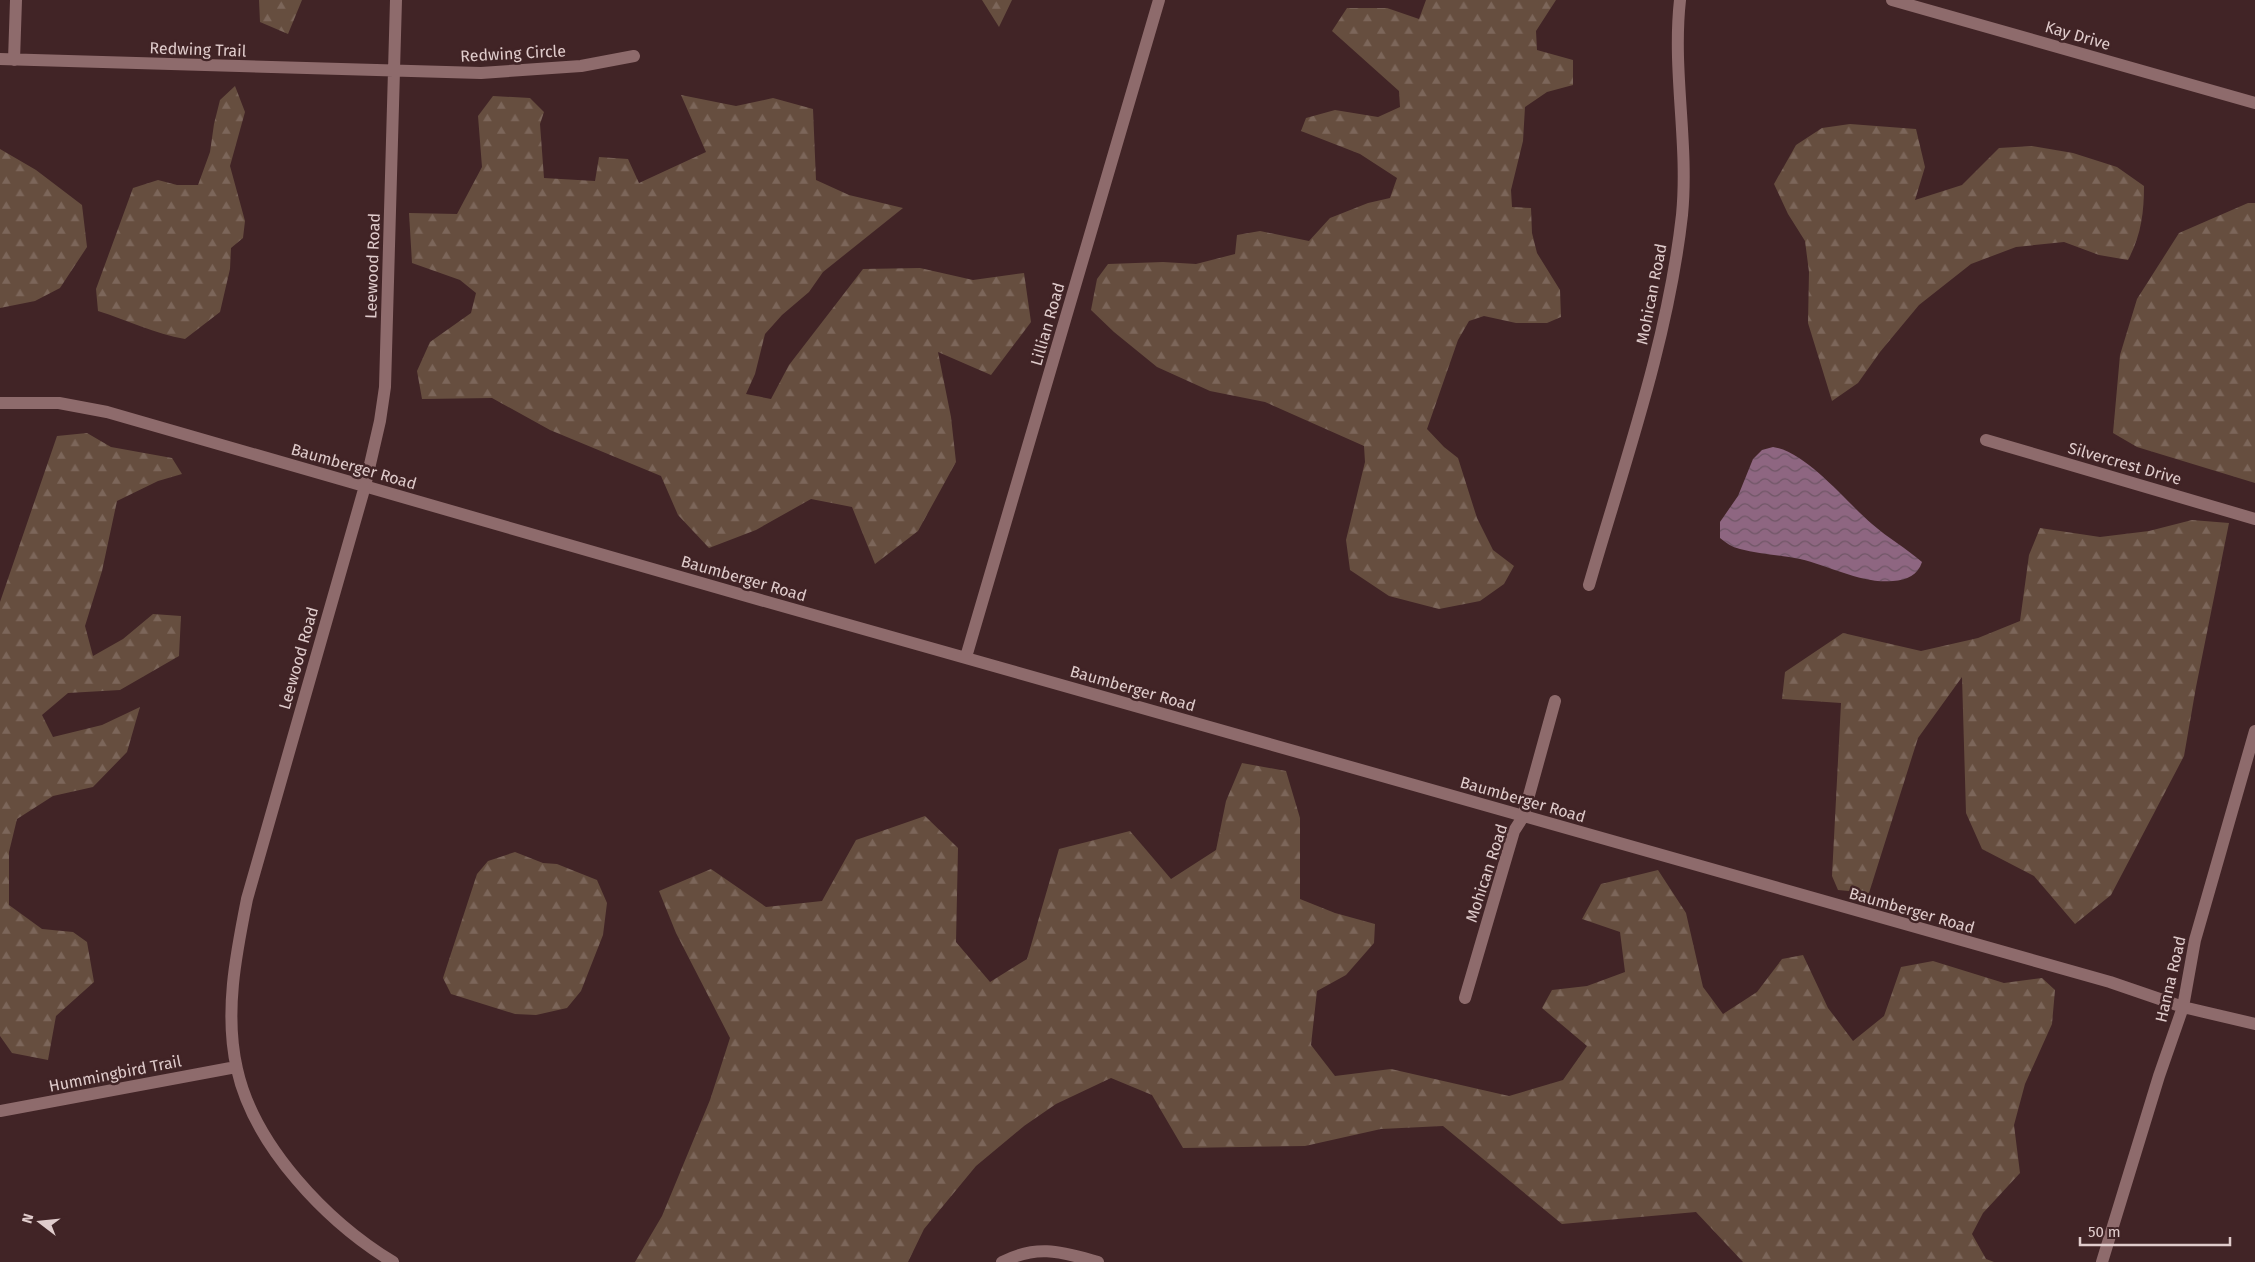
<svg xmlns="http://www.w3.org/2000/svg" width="2255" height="1262" font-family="'Fira Sans',sans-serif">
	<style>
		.forest { fill: url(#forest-firs) }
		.water { fill: url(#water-waves) }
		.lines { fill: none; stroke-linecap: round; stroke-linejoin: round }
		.minor { stroke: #8e6b6c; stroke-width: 12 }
		.labels { text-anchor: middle; stroke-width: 5; stroke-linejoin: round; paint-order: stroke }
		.street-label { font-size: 16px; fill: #e0cccc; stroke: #412426 }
	</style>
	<defs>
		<pattern id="forest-firs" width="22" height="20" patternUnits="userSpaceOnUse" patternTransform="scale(1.25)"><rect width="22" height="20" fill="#664e3f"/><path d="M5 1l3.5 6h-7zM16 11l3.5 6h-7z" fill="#7c665a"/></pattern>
		<pattern id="water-waves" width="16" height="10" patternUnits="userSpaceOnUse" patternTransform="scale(1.25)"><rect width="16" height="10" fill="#8e6681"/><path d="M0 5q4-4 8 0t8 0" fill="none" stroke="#705666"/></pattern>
	</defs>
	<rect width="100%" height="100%" fill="#412426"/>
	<path class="forest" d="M259 0H302L288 34 260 22Z
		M982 0H1012L999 27Z
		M1426 0H1556L1536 31 1537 50 1573 60V85L1547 92 1525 107 1523 141 1511 190 1512 207 1531 208 1532 233 1537 253 1560 290 1561 317 1547 323H1516L1484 316 1469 321 1458 340 1427 429 1444 447 1458 458 1477 518 1493 550 1514 566 1504 584 1480 601 1439 609 1389 596 1350 570 1346 540 1365 462 1364 446 1265 402 1210 391 1157 367 1114 332 1091 310 1097 279 1108 264 1163 262 1196 264 1235 254 1237 235 1260 231 1309 241 1330 218 1368 203 1390 198 1397 178 1360 154 1301 131 1306 118 1335 110 1378 117 1400 107 1399 91 1332 31 1347 8H1387L1419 19Z
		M235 86 245 112 230 166 245 221 243 238 231 248 230 269 220 312 185 339C155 334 127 320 98 311L96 289 133 188 158 180 177 185H198L210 152 214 124 220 100Z
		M681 95 736 106 773 98 813 109 816 180 849 195 903 208 823 272 809 292 782 315 765 334 755 374 746 394 771 399 789 365 863 269 920 268 973 280 1024 273 1031 322 991 375 938 352 951 417 956 462 918 531 875 564 852 507 811 499 756 530 709 548 678 515 661 476 550 430 492 398 422 399 417 371 430 342 471 313 476 293 460 280 412 263 409 213 457 214 482 167 478 116 493 96 530 98 544 112 540 124 544 178 595 181 599 157 628 159 639 183 706 152Z
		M1850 124 1916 129 1925 167 1915 200 1962 185 1999 148 2032 146 2073 153 2117 167 2144 186C2144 213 2141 236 2128 260L2099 255 2064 242 2016 247 1971 264 1919 305 1880 352 1858 383 1832 401 1808 323 1809 272 1805 241 1788 214 1774 184 1796 145 1822 128Z
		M0 149 36 170 82 205 87 247 60 288 35 301 0 308Z
		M2248 203H2255V483L2137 447 2113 433 2120 355 2137 299 2179 233Z
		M87 433 111 447 172 458 182 474 158 481 117 501 102 571 85 626 93 656 123 639 153 614 181 616 179 656 120 690 68 693 42 715 53 737 102 725 140 707 127 752 93 787 53 796 17 819 9 852V905L42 929 73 932 87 942 94 982 56 1016 48 1060 12 1053 0 1036V602L57 436Z
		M2192 520 2229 523 2196 687 2184 756 2111 895 2075 924 2034 876 1982 849 1966 813 1962 677 1918 738 1869 893 1838 890 1832 876 1841 703 1782 699 1785 672 1843 633 1921 651 1978 638 2020 621 2029 555 2040 528 2100 537 2149 531Z
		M1242 763 1286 771 1300 818V899L1335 913 1375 924 1374 943 1346 975 1317 991 1311 1045 1335 1076 1391 1069 1509 1096 1563 1080 1587 1046 1542 1008 1552 990 1587 986 1625 972 1620 932 1582 919 1601 884 1658 870 1686 913 1703 987 1723 1014 1757 992 1782 959 1803 955 1828 1008 1853 1041 1884 1016 1901 967 1933 961 2004 983 2042 978 2055 990 2052 1024 2025 1084 2014 1125 2020 1173 1983 1213 1972 1234 1986 1259 1994 1262H1743L1696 1212 1562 1224 1443 1126 1381 1129 1305 1146 1183 1148 1152 1095 1111 1078 1056 1104 1024 1126 976 1166 924 1229 908 1262H635L662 1216 710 1100 730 1038 676 933 659 891 711 869 766 907 822 901 856 840 925 816 958 848 956 942 990 982 1027 959 1059 849 1130 831 1171 879 1216 850 1226 801Z
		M515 852 543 863 557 864 597 880 607 903 603 935 581 991 567 1008 536 1015 515 1014 451 994 443 978 477 874 488 861Z"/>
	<path class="water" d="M1773 447C1807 452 1846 502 1872 524 1888 538 1906 548 1922 562 1918 575 1907 580 1893 581 1862 584 1830 566 1800 559 1780 555 1759 554 1740 549 1732 547 1726 543 1720 538V522L1738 496 1753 459 1762 450Z"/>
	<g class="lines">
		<path class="minor" d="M1892 0 2255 103
			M0 59 481 73 581 66 634 56
			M14 60 16 0
			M0 403H59L107 412 743 595 2110 982 2183 1007 2255 1024
			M1986 440 2255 519
			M1589 585C1624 464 1668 341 1682 215 1689 143 1672 72 1680 0
			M966 657 1159 0
			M1465 998 1514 831 1523 817 1555 701
			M0 1111 236 1067
			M393 1262C327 1222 254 1146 237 1069 224 1013 236 954 247 899L365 486 380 421 385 387 396 0
			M1002 1262C1038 1244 1061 1252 1098 1262
			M2102 1262 2159 1076 2183 1007 2195 940 2255 731"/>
	</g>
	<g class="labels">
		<g class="street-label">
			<text transform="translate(2078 35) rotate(16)" y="6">Kay Drive</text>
			<text transform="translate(198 49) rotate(2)" y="6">Redwing Trail</text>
			<text transform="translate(513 53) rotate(-3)" y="6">Redwing Circle</text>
			<text transform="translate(372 266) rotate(-88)" y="6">Leewood Road</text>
			<text transform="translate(1651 294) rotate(-79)" y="6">Mohican Road</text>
			<text transform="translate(1047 324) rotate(-74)" y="6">Lillian Road</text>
			<text transform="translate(2125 463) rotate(16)" y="6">Silvercrest Drive</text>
			<text transform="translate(354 466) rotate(16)" y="6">Baumberger Road</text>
			<text transform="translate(744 578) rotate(16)" y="6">Baumberger Road</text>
			<text transform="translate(298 658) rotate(-74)" y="6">Leewood Road</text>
			<text transform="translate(1133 688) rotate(16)" y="6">Baumberger Road</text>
			<text transform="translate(1523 799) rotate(16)" y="6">Baumberger Road</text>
			<text transform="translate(1486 873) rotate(-72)" y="6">Mohican Road</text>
			<text transform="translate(1912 910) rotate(16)" y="6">Baumberger Road</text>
			<text transform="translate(2170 979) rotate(-77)" y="6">Hanna Road</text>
			<text transform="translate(115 1073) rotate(-11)" y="6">Hummingbird Trail</text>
		</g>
	</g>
	<g transform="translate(40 1222) rotate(286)" stroke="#412426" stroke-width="4" paint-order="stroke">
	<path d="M0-4L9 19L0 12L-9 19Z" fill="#e0cccc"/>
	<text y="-8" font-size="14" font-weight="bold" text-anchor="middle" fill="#e0cccc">N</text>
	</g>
	<path d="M2080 1237v8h150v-8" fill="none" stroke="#e0cccc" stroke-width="2.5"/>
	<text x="2088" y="1237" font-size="15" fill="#e0cccc" stroke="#412426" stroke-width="4" paint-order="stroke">50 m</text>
</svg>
